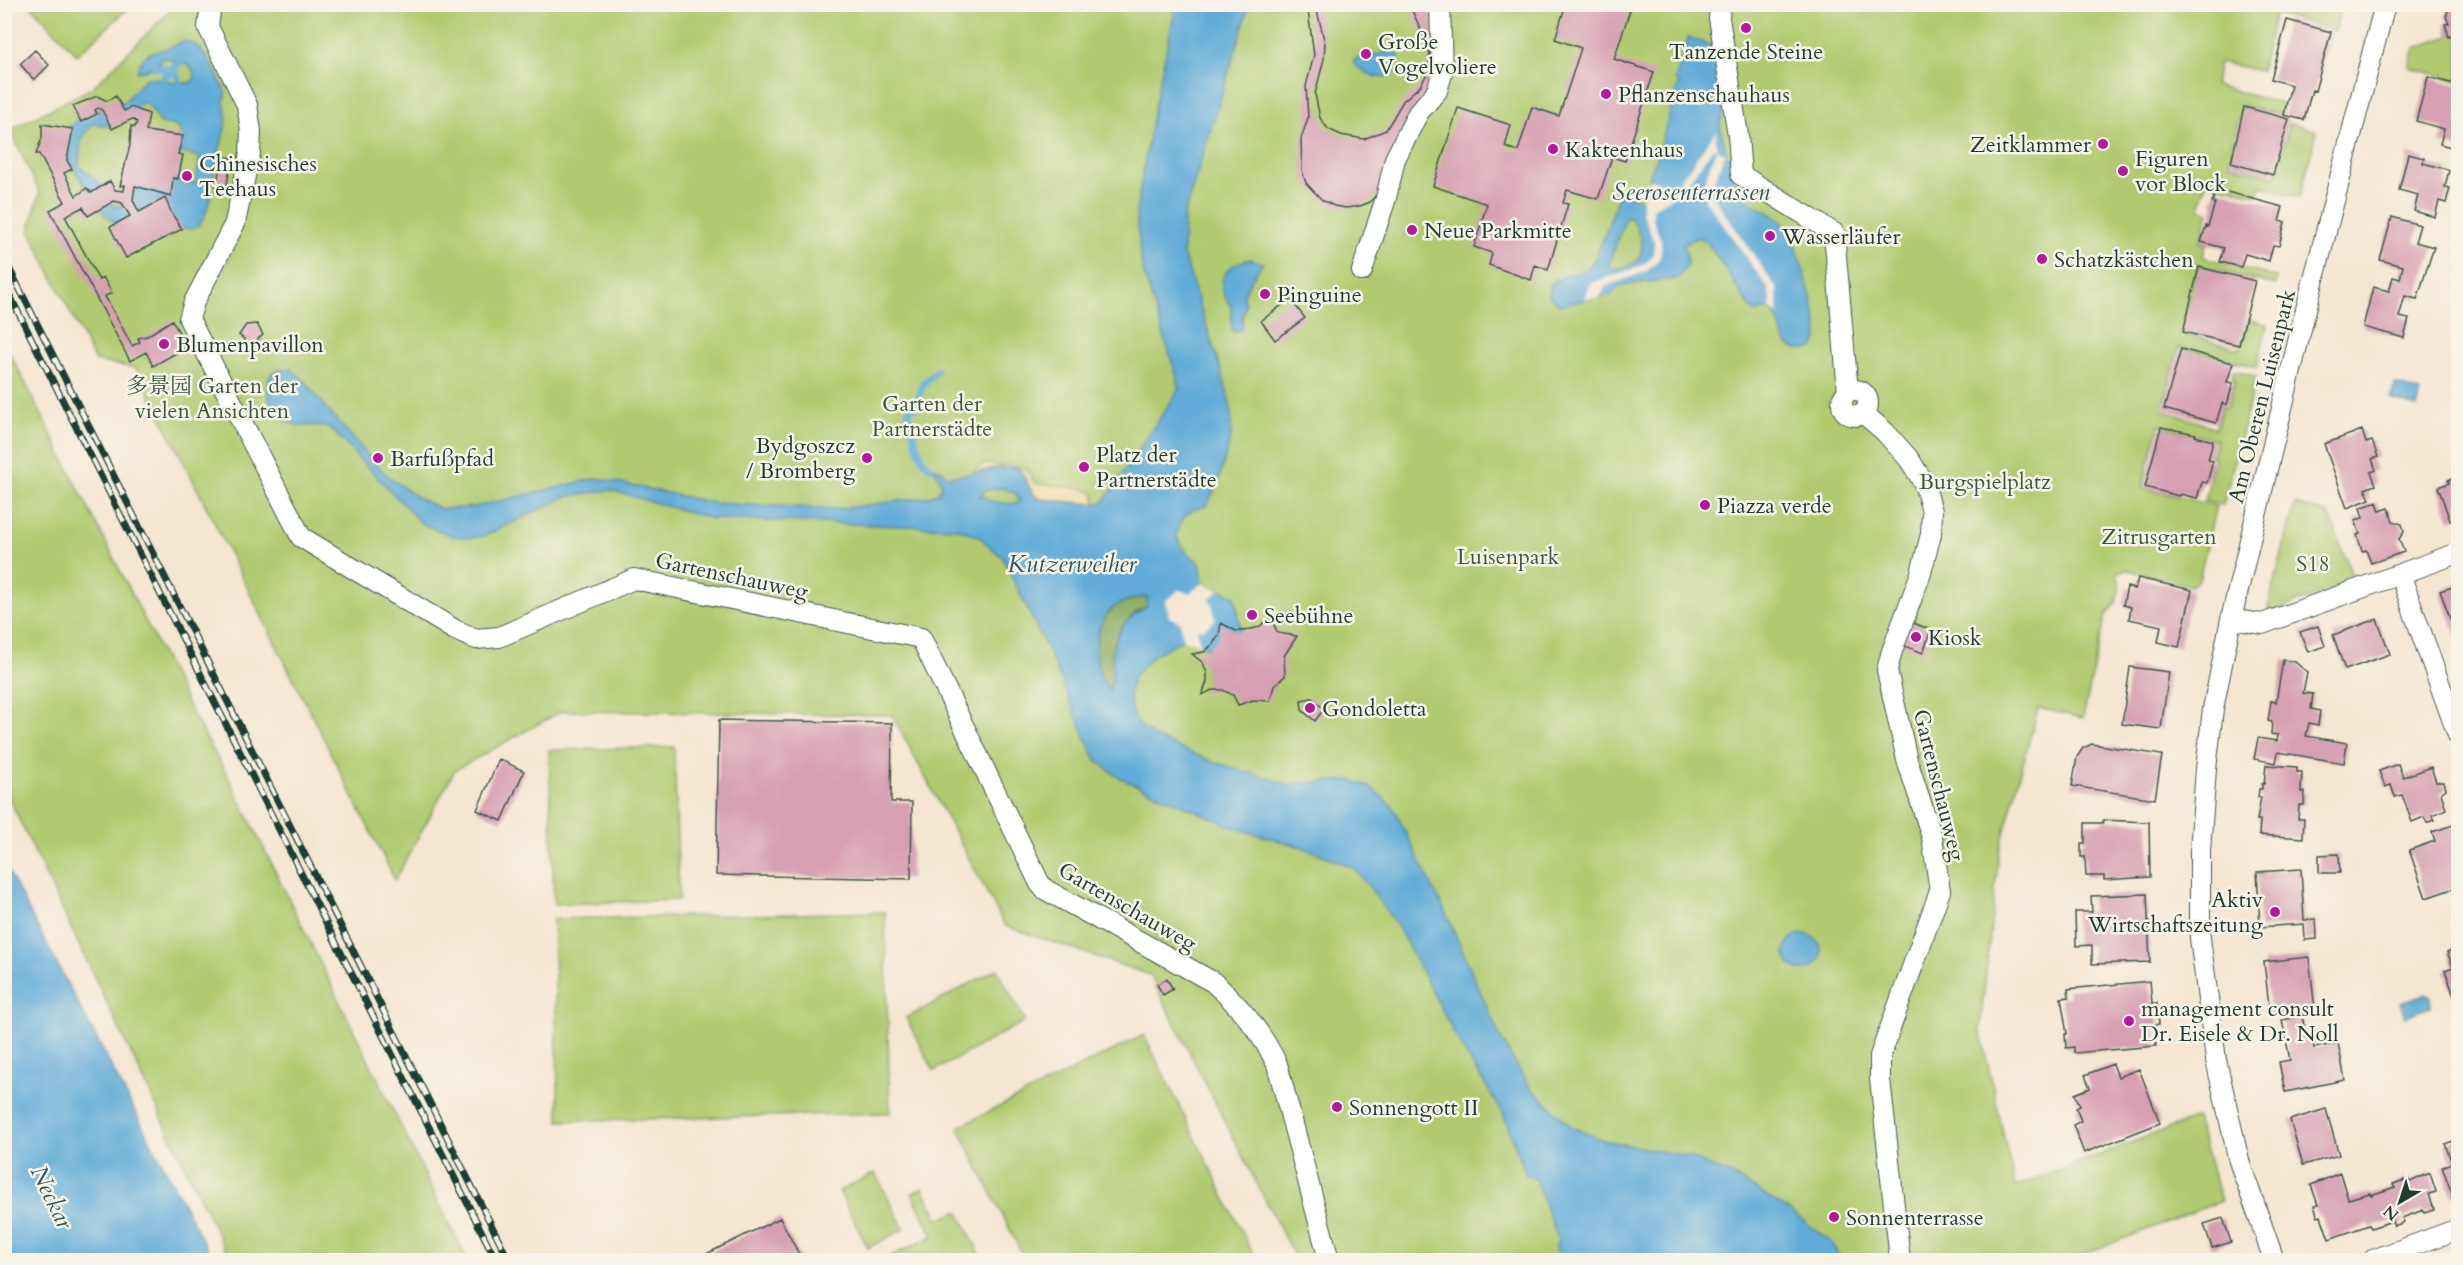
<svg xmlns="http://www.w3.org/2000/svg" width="2463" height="1265" font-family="Cardo,'Noto Serif SC',serif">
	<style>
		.green { fill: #b1ca6f; stroke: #688452; stroke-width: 1.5 }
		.forest { fill: #8cae62; stroke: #56764b; stroke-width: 1.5 }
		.sand { fill: #eeda9e; stroke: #868c69; stroke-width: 1.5 }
		.water { fill: #60abd8; stroke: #407486; stroke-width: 1.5; fill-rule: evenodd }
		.pier { fill: #f4e6d0 }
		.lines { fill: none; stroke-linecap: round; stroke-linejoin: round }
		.stream { stroke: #60abd8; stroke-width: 7 }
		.building { fill: #d69fb2 }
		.street-casing { stroke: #3f564b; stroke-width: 22 }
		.street { stroke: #fff; stroke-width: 20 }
		.rail-casing { stroke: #1f3d34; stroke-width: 7 }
		.rail { stroke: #f7f3e8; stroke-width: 4.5; stroke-dasharray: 14; stroke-linecap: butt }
		.poi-dot { fill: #b5179e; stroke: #f7f3e8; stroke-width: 2 }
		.labels { text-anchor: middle; stroke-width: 5; stroke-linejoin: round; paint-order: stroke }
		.poi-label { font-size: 22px; fill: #1f3d34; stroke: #f7f3e8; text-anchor: start }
		.park-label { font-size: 22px; fill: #3c5940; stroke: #f7f3e8 }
		.street-label { font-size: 22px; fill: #1f3d34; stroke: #f7f3e8 }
		.water-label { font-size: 24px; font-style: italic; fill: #2f585d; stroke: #f7f3e8 }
	</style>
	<rect width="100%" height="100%" fill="#f7f3e8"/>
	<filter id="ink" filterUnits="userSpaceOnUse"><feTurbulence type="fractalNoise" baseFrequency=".0167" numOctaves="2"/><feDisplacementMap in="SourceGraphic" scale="12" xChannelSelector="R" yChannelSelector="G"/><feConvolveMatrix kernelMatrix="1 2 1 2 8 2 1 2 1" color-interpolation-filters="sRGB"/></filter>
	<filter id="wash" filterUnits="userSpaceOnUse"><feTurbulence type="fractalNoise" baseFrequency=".008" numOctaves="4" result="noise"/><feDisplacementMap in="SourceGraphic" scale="24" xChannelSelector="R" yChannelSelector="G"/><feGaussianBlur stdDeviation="1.35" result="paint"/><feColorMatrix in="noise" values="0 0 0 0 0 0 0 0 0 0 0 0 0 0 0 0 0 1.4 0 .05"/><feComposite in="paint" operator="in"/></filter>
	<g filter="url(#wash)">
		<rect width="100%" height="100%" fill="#f4e6d0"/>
		<path class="green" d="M30 5H132L77 55Z
			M176 5H2342L2335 31 2275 13 2261 71 2219 62 2214 85 2282 104 2280 114 2242 106 2229 164 2275 177 2290 123 2317 131 2300 197 2261 186 2258 195 2206 182 2199 208 2209 212 2200 243 2206 244 2203 257 2277 278 2275 285 2198 265 2181 333 2240 349 2249 319 2267 325 2257 367 2179 347 2162 410 2216 428 2222 406 2228 407 2235 381 2232 380 2234 370 2256 377 2223 505 2205 501 2215 459 2211 457 2216 440 2159 425 2142 488 2216 506 2199 580 2191 586 2127 570 2117 572 2120 586 2116 603 2106 615 2102 631 2083 718 2038 708 1999 852 1980 1029 2015 1187 2196 1118 2221 1201 2068 1260H1296L1150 975 1005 926 892 715 562 711 455 770 395 880 136 368 95 361 29 230 40 193 10 130 92 88Z
			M2458 33V81L2409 67 2415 48Z
			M5 343 191 711 230 780 467 1260H230L5 790Z
			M2295 504 2329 514 2354 581 2273 612 2268 608Z
			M674 747 679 900 554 904 549 750Z
			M885 912 890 1113 559 1121 553 919Z
			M997 969 1025 1021 934 1071 906 1018Z
			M1144 1035 1256 1260H1025L958 1127Z
			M875 1173 904 1229 868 1248 839 1191Z
			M923 1188 939 1220 958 1211 983 1260H883L933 1236 912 1193Z"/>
		<path class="forest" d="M1147 597V606L1135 612 1109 690C1092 669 1090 629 1111 610 1121 601 1134 598 1147 597Z"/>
		<path class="sand" d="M983 464 1006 465 1027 469 1034 483C1054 488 1076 484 1094 493L1096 504 1039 499 1002 466 971 474Z"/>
		<path class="water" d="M1176 5H1252L1249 7 1184 215 1183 253 1224 380 1231 409V438L1217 486 1206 506C1187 510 1181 518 1176 536L1186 552 1200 563 1203 583 1235 596 1241 629 1214 650 1183 639 1154 655 1133 677 1129 694 1132 714 1142 728 1158 739 1214 762 1288 784 1351 780 1372 788 1393 807 1449 920 1501 1039 1530 1087 1572 1127 1603 1140 1687 1156 1732 1175 1789 1210 1830 1241 1842 1260H1562L1555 1247 1558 1240 1535 1179 1526 1175 1503 1113 1462 1048 1399 929 1368 885 1352 867 1305 848 1235 828 1118 777 1095 759 1050 655 1002 557 978 536 956 528 712 519 610 490 565 497 485 536 469 538 453 536 422 524 330 428C318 423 309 427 297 425 272 421 261 392 272 372L290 368 305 381 326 408 385 474 420 499 441 509 474 507 597 478 714 503 837 509 928 497 939 492 942 484 936 472 924 464 941 470 948 476C973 476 994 465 1019 468L1034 495 1039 499 1086 504 1104 502 1179 389 1178 380 1142 268 1136 213 1153 112ZM1003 488 1015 493 1020 502 1011 504 989 501 985 496H980L986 490ZM1147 597V606C1122 620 1110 639 1112 667 1112 675 1113 683 1109 690 1092 669 1091 629 1111 610 1121 601 1134 598 1147 597Z
			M1688 37 1709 45 1717 58 1724 109 1720 126 1727 154 1730 157C1732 165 1732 176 1735 184 1744 206 1774 209 1787 228 1797 243 1818 316 1818 335 1818 339 1816 344 1814 348 1774 357 1789 326 1769 308L1756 313 1750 307 1707 242 1698 237 1683 244C1689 259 1690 268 1676 279L1622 285 1611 295 1559 305 1549 296 1551 283C1563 274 1579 275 1589 267 1599 258 1614 208 1619 193L1642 199 1661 143 1679 82 1675 80ZM1629 217C1635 221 1636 227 1639 234 1647 257 1637 267 1613 269L1609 266 1610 261 1625 220Z
			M184 41C206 43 217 76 226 93L224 101 227 119 210 190 213 192C206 205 207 223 192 229L118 224 105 215 65 156 63 145 69 126 73 125C86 107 102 112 120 104 131 99 137 84 147 78 163 75 176 89 193 81L195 76 190 66 162 57C159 69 148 69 137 72 140 55 150 52 165 49 171 48 177 43 184 41ZM143 102 149 106 160 123 173 125 181 131 177 152 200 157 195 184 172 179 134 185 132 202 122 207 113 205 104 187 79 166 81 141 92 124 111 126Z
			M1387 52 1399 54 1396 72C1381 83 1367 75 1354 64V60L1359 58Z
			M1252 259 1263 263 1250 281 1243 297 1246 304 1242 318 1243 325 1240 330 1233 332C1230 324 1232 316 1231 308 1230 303 1226 299 1224 295 1216 273 1234 261 1252 259Z
			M2395 384 2421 392 2417 407 2391 399Z
			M4 865H5L213 1260H5Z
			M1785 952a18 18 0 1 1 36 0a18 18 0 1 1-36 0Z
			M2425 994 2430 997 2431 1006 2405 1017 2400 1003Z"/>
		<path class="pier" d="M1716 131V149L1727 154 1724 156 1710 192 1777 289 1778 315 1769 308 1771 302 1768 288 1705 199V179L1716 150 1713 148 1682 191 1653 208V220L1661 240V253L1658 261 1647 271 1606 286 1600 298 1584 299 1589 284 1643 265 1653 255 1654 242 1642 211V199L1649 179 1669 185 1679 182Z
			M1203 583 1220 590 1208 600 1212 602 1215 620 1202 630 1197 628 1200 645 1183 640 1180 622 1169 617 1166 600 1179 590 1190 593Z"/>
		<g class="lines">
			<path class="stream" d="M156 67 166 68
				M164 80 165 74H169
				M180 84 173 66 180 63
				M931 468C917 460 912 425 908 411L917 406 922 385 937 371"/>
		</g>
		<g id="blocks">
			<path class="building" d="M1307 4H1319L1317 11 1325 43 1324 59 1315 94 1320 118 1328 129 1341 135 1364 139 1386 130 1403 101 1420 86 1428 72 1430 57 1428 45 1409 4H1428L1438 56 1437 76 1378 193 1370 202 1360 206 1346 208 1334 206 1322 200 1306 183 1302 170 1301 139 1308 118 1306 86 1314 55Z
				M1566 4H1632L1614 59 1654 72 1625 161 1612 157 1598 199 1567 190 1563 203 1568 204 1548 270 1535 265 1531 280 1489 265 1492 253 1474 247 1487 204 1433 186 1458 108 1511 125 1505 147 1518 151 1532 107 1559 116 1581 48 1555 39Z
				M2450 4H2458V33L2449 37 2445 24 2449 23 2446 17Z
				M2287 20 2331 32 2315 91 2312 90 2304 120 2284 115 2291 85 2271 79Z
				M35 50 49 65 34 80 20 64Z
				M2428 77 2458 85V149L2440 144 2444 129 2416 121Z
				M97 96 107 101 116 96 124 111 131 107 149 114 146 131 183 136 178 154 183 155 178 179 173 178 171 196 135 186 133 200 139 212 165 198 172 214 182 229 126 258 110 227 130 216 122 203 114 201 88 216 83 207 65 216 99 280 103 277 112 293 105 296 132 346 140 342 138 338 147 336 172 320 187 347 153 366 146 352 130 361 50 210 65 202 39 154H36L42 138V124L73 129 67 160 72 169 64 173 76 196 87 188 91 193 110 181 115 190 124 191 125 185 120 186 130 145 131 126 135 127 137 122 132 119 112 129 102 110 98 108 95 110 97 114 81 122 73 106Z
				M2244 107 2289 119 2273 175 2231 163Z
				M2408 154 2424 158 2423 163 2449 170 2445 187 2450 188 2446 203 2439 201 2435 217 2414 211 2418 195 2399 190Z
				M222 156 232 158 225 194 215 192Z
				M2216 189 2283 207 2279 221 2285 222 2279 246 2273 245 2269 261 2245 254 2241 267 2220 262 2224 248 2201 242 2206 226 2208 227 2215 203H2212Z
				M2392 217 2420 225 2415 242 2434 247 2417 299 2405 296 2399 317 2409 319 2404 338 2363 327 2373 287 2389 291 2393 277 2400 279 2403 266 2380 260Z
				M2199 267 2255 281 2239 345 2183 332Z
				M1290 299 1305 318 1275 340 1261 321Z
				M257 324 263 335 258 339 257 345 250 343 245 345 244 339 239 335 246 325Z
				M2181 349 2233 363 2227 382 2233 383 2227 405 2222 403 2216 423 2164 409Z
				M2161 427 2196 434 2195 436 2213 441 2208 460 2213 461 2207 483 2202 482 2197 498 2180 494 2179 496 2145 487Z
				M2362 430 2366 443 2372 441 2378 457 2372 459 2376 470 2371 472 2376 485 2365 489 2370 499 2347 508 2324 444Z
				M2458 476V517L2450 520 2438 487 2449 483 2448 480Z
				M2377 502 2380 511 2389 508 2393 521 2402 524 2404 532 2399 539 2404 552 2371 563 2366 550 2362 551 2357 535 2360 534 2355 520 2363 518 2360 508Z
				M2138 578 2192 590 2179 647 2158 642 2161 626 2129 619 2131 607 2123 605 2127 587 2135 589Z
				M2458 585V640L2440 591Z
				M1270 617 1278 633 1297 636 1284 656 1285 676 1274 686 1270 701 1253 700 1238 705 1233 695 1223 690H1212L1202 695 1207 682V673L1203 663 1192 654 1204 652 1213 644 1219 635 1221 623 1236 631H1244L1259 627Z
				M2377 619 2390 654 2345 670 2333 635Z
				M1908 621 1931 630 1923 653 1900 644Z
				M2318 626 2325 646 2308 652 2300 632Z
				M2283 660 2295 662 2307 672 2303 693 2313 694 2311 709 2320 711 2318 725 2309 723 2306 736 2347 743 2344 763 2278 752 2276 763 2254 759 2258 738 2277 741 2278 735 2271 734 2272 722 2268 721 2271 701 2276 702Z
				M2130 667 2169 672 2161 729 2122 724Z
				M1312 698 1324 709 1315 721 1302 710 1301 700Z
				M719 720 892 723 891 802H912L911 879 716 875Z
				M2092 744 2162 755 2155 799 2072 786 2077 757 2083 748Z
				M499 759 524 771 502 821 477 810Z
				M2398 764 2403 777 2431 767 2436 782H2444L2446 789 2441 793 2446 809 2432 815 2435 820 2427 823 2424 817 2412 822 2402 795 2395 797 2391 785 2385 787 2379 771Z
				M2266 765 2297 767V772H2302L2301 792H2305L2304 805H2299L2298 819H2304L2303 838 2259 835 2260 820H2257L2261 797H2258L2259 789H2262V784H2264Z
				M2103 820 2149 822 2150 877 2104 880V876H2086L2085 857H2081V843H2085V823H2103Z
				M2453 825 2456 833 2458 832V887L2426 898 2409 850 2435 841 2432 832Z
				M2339 854 2340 873H2319V855Z
				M2301 869 2304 920 2316 919 2317 939 2305 940 2304 924 2260 927 2257 872Z
				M2147 894 2150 962 2092 964V945L2076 946 2075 912H2092L2091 896Z
				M2458 947V1008L2445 970 2453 967 2447 952Z
				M2309 957 2315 1010 2270 1015 2264 962Z
				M1167 979 1173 989 1163 995 1157 984Z
				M2150 981 2152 1003H2157L2159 1024 2154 1025 2156 1046 2074 1053V1047L2066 1048 2065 1034H2067L2061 998 2069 997 2068 989Z
				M2302 1016 2306 1036 2311 1035 2314 1048 2338 1043 2345 1080 2285 1092 2279 1062 2290 1060 2282 1020Z
				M2113 1064 2118 1077 2139 1069 2160 1123 2084 1153 2073 1125 2081 1121 2076 1108 2080 1106 2075 1094 2090 1088 2085 1075Z
				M2326 1109 2339 1155 2303 1165 2290 1120Z
				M2458 1139V1193L2453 1196 2442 1167 2452 1163 2445 1144Z
				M2340 1173 2348 1199 2370 1193 2371 1195 2395 1187 2393 1184 2408 1179 2410 1182 2430 1173 2436 1192 2429 1194 2434 1210 2424 1213 2423 1210 2402 1218 2404 1222 2394 1226 2392 1221 2371 1228 2369 1225 2329 1239 2321 1216 2318 1217 2314 1206 2318 1205 2311 1185Z
				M780 1218 802 1260H694Z
				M2223 1218 2231 1242 2212 1248 2204 1224Z"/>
		</g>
	</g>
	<g filter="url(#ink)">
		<use href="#blocks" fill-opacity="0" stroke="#3f564b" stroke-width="1.5"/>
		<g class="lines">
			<g class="street-casing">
				<path id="street" d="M211 4 208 27 247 105 251 131 250 153 235 223 194 302 189 319 301 537 455 630 476 639 499 637 634 579 921 638 1040 884 1046 890 1213 982C1239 1005 1262 1033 1277 1064L1329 1260
					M1720 4 1719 18 1738 135 1741 175 1834 233 1848 392
					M1362 271 1386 198 1395 159 1418 113 1437 91 1442 74 1440 4
					M1842 403a13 13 0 1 1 26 0a13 13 0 1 1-26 0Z
					M1863 413 1885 432 1909 459 1924 483 1932 511 1931 534 1921 573 1892 651 1887 670 1907 760 1932 837 1940 891 1880 1056V1079L1900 1260
					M2400 574 2458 735
					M2231 619 2262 624 2458 553
					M2274 1260 2239 1161 2216 1060 2200 938V851L2206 769 2213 709 2231 619 2303 321 2385 4
					M2373 1260 2458 1229"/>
			</g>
			<use href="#street" class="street"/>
			<g class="rail-casing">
				<path id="rail" d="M4 258 509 1260
					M4 284 496 1260"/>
			</g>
			<use href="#rail" class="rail"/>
		</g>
	</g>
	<g class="poi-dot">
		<circle cx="1746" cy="28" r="6"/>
		<circle cx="1366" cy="54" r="6"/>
		<circle cx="1606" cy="94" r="6"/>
		<circle cx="2103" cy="144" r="6"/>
		<circle cx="1553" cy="149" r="6"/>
		<circle cx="2123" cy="171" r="6"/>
		<circle cx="187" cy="176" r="6"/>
		<circle cx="1412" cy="230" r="6"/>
		<circle cx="1770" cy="236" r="6"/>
		<circle cx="2042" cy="259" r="6"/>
		<circle cx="1265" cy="294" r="6"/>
		<circle cx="164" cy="344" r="6"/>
		<circle cx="378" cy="458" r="6"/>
		<circle cx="867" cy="458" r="6"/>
		<circle cx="1084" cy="467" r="6"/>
		<circle cx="1705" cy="505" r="6"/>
		<circle cx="1252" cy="615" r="6"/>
		<circle cx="1916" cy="637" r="6"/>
		<circle cx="1310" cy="708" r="6"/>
		<circle cx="2275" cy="912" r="6"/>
		<circle cx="2129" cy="1021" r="6"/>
		<circle cx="1337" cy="1107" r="6"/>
		<circle cx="1834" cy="1217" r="6"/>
	</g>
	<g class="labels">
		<g class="poi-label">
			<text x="1378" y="49">Große<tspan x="1378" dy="25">Vogelvoliere</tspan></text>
			<text x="1746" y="59" text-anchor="middle">Tanzende Steine</text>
			<text x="1618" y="102">Pflanzenschauhaus</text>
			<text x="2091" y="152" text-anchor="end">Zeitklammer</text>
			<text x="1565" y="157">Kakteenhaus</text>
			<text x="2135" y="166">Figuren<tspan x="2135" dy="25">vor Block</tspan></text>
			<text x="199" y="171">Chinesisches<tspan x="199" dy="25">Teehaus</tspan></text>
			<text x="1424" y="238">Neue Parkmitte</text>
			<text x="1782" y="244">Wasserläufer</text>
			<text x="2054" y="267">Schatzkästchen</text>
			<text x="1277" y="302">Pinguine</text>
			<text x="176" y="352">Blumenpavillon</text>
			<text x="855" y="453" text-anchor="end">Bydgoszcz<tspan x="855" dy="25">/ Bromberg</tspan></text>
			<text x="1096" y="462">Platz der<tspan x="1096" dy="25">Partnerstädte</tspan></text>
			<text x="390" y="466">Barfußpfad</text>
			<text x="1717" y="513">Piazza verde</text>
			<text x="1264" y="623">Seebühne</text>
			<text x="1928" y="645">Kiosk</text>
			<text x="1322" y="716">Gondoletta</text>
			<text x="2263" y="907" text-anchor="end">Aktiv<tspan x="2263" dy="25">Wirtschaftszeitung</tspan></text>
			<text x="2141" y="1016">management consult<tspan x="2141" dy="25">Dr. Eisele &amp; Dr. Noll</tspan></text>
			<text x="1349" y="1115">Sonnengott II</text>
			<text x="1846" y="1225">Sonnenterrasse</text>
		</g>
		<g class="park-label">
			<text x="212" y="393">多景园 Garten der<tspan x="212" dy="25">vielen Ansichten</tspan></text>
			<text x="932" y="411">Garten der<tspan x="932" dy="25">Partnerstädte</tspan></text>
			<text x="1985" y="489">Burgspielplatz</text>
			<text x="2159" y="544">Zitrusgarten</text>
			<text x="1508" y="564">Luisenpark</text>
			<text x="2313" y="571">S18</text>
		</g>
		<g class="street-label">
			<text transform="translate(2261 396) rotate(-76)" y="8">Am Oberen Luisenpark</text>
			<text transform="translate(732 575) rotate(12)" y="8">Gartenschauweg</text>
			<text transform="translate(1940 785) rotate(76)" y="8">Gartenschauweg</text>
			<text transform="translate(1128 906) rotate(30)" y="8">Gartenschauweg</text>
		</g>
		<g class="water-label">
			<text x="1691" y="200">Seerosenterrassen</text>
			<text x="1072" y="572">Kutzerweiher</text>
			<text transform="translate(52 1197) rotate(64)" y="8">Neckar</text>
		</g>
	</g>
	<rect width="2463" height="1265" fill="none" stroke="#f7f3e8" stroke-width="24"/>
	<g transform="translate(2400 1202) rotate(219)" stroke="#f7f3e8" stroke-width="4.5" paint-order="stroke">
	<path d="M0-4.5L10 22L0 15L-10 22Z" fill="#1f3d34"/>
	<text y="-9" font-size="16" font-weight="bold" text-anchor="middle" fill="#1f3d34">N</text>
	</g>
</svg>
